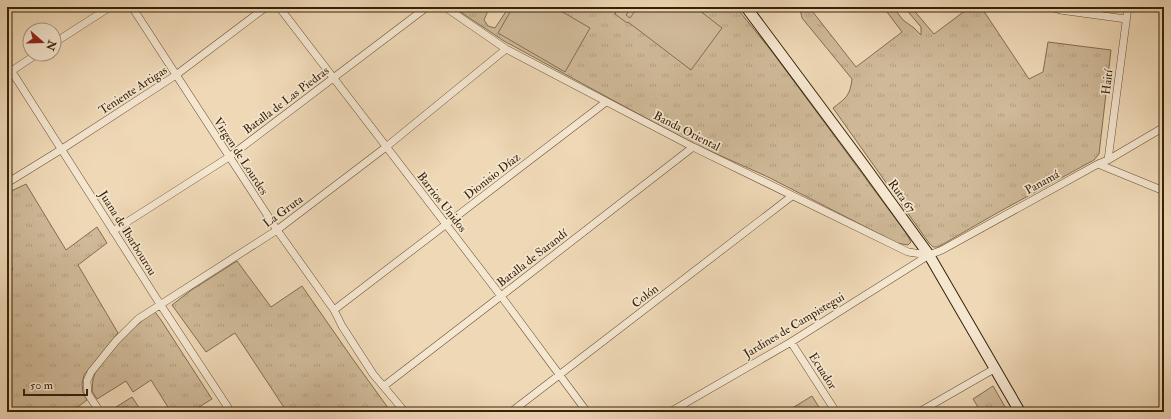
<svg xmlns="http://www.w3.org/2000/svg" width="1171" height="419" font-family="'IM FELL Double Pica',serif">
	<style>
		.grass { fill: url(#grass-tufts); stroke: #826e50 }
		.pitch { fill: #cfb998; stroke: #826e50 }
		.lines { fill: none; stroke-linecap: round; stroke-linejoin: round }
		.street-casing { stroke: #645034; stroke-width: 8 }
		.secondary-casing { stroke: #352208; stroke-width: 12 }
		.street { stroke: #f5e6d0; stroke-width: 7 }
		.secondary { stroke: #f5e6d0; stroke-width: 10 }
		.labels { text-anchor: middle; stroke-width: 3.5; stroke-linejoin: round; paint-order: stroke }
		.street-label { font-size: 12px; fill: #352208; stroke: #f5e6d0 }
	</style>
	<defs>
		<pattern id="grass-tufts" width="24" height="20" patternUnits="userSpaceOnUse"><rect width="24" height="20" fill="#cfb998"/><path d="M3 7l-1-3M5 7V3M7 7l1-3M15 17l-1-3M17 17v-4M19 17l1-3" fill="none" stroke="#b29f82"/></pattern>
	</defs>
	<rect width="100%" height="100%" fill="#efd8b6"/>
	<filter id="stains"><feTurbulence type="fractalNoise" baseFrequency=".005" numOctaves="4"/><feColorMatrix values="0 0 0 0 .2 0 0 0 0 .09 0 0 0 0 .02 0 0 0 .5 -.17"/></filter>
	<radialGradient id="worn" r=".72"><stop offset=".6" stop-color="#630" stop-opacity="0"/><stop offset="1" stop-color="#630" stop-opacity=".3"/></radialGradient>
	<path class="grass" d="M453 7H486L487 13 484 20 488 26 495 28 509 7H613L617 10 615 14 626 15 631 7H736L773 53 906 233 911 242 908 245 897 243 768 177 690 142 504 41Z
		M796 7H809L856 67 902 32 884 8 873 11 877 7H893L903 20 914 28 921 35V27L904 7H911L934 34 970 7H981L1029 79 1043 72 1048 42 1111 50 1099 154 1094 160 997 213 938 247H933L929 243 833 108C846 98 850 96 852 79L802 18 800 9Z
		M26 184 66 250 97 227 107 243 78 265 118 333 84 375 82 384 83 392 87 400 71 412H7V275L13 269 7 262V193Z
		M237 261 271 307 302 286 352 358 391 412H287L235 333 206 352 172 305 190 291Z
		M152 312H155L161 320 212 399 191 412H171L151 380 133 392 126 381 97 399 92 391 93 379 95 373 119 341Z
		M993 386 1008 412H981L973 399Z
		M812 396 822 412H790L789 410Z
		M132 397 142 412H108Z"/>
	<path class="pitch" d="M513 7H554L590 28 565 72 498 33Z
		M613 7H631L626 15 630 18 638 7H695L722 28 691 70 628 22 627 23 615 14 617 10Z"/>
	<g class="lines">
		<g class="street-casing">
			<path id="street" d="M132 7 277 230 334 310 342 326 373 374 405 412
				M279 7 501 296 587 412
				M445 7 506 49 693 147 908 252 929 255
				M1052 7 1060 10 1126 19
				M54 43 110 7
				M7 64 160 304 231 412
				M7 74 37 54
				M1108 160 1128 7
				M1098 164 1164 191
				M7 183 62 149 176 75 266 7
				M113 231 229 157 427 7
				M334 310 606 102
				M791 342 836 412
				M384 386 501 296 693 147
				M100 412 88 394 87 381 91 372 116 341 138 319 277 230 386 147 506 49
				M511 412 792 196
				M670 412 791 342 929 255 942 250 1098 164 1108 160 1164 127
				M919 412 994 369"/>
		</g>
		<g class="secondary-casing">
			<path id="secondary" d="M746 7 863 164 929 255 1020 412"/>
		</g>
		<use href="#street" class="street"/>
		<use href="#secondary" class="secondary"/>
	</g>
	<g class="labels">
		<g class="street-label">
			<text transform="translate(1107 82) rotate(-83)" y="4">Haití</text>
			<text transform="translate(133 90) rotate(-33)" y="4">Teniente Artigas</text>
			<text transform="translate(286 100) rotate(-37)" y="4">Batalla de Las Piedras</text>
			<text transform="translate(687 131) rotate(27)" y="4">Banda Oriental</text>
			<text transform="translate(241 156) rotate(57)" y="4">Virgen de Lourdes</text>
			<text transform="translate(492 176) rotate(-38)" y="4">Dionisio Díaz</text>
			<text transform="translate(1042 182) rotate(-29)" y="4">Panamá</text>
			<text transform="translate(902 196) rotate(54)" y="4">Ruta 67</text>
			<text transform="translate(442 202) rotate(52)" y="4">Barrios Unidos</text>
			<text transform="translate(283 211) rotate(-36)" y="4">La Gruta</text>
			<text transform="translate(128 233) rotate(58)" y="4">Juana de Ibarbourou</text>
			<text transform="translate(532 258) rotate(-38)" y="4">Batalla de Sarandí</text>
			<text transform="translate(645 296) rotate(-38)" y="4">Colón</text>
			<text transform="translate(794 325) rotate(-31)" y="4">Jardines de Campistegui</text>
			<text transform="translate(823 371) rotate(57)" y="4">Ecuador</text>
		</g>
	</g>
	<rect width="1171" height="419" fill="none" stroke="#efd8b6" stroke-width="24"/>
	<rect x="8" y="8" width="1155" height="403" fill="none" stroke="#352208" stroke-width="2"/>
	<rect x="12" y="12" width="1147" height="395" fill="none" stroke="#352208"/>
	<g transform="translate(42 42) rotate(110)"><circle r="19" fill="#f5e6d0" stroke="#a89880"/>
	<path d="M0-3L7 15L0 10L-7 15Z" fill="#8f2418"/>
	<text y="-6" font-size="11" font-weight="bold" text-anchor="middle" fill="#352208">N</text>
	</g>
	<path d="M24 389v6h63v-6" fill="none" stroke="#352208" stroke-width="2"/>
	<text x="30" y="389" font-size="12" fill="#352208" stroke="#f5e6d0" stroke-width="3" paint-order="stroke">50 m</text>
	<rect width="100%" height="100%" filter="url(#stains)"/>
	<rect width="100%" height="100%" fill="url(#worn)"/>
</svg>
